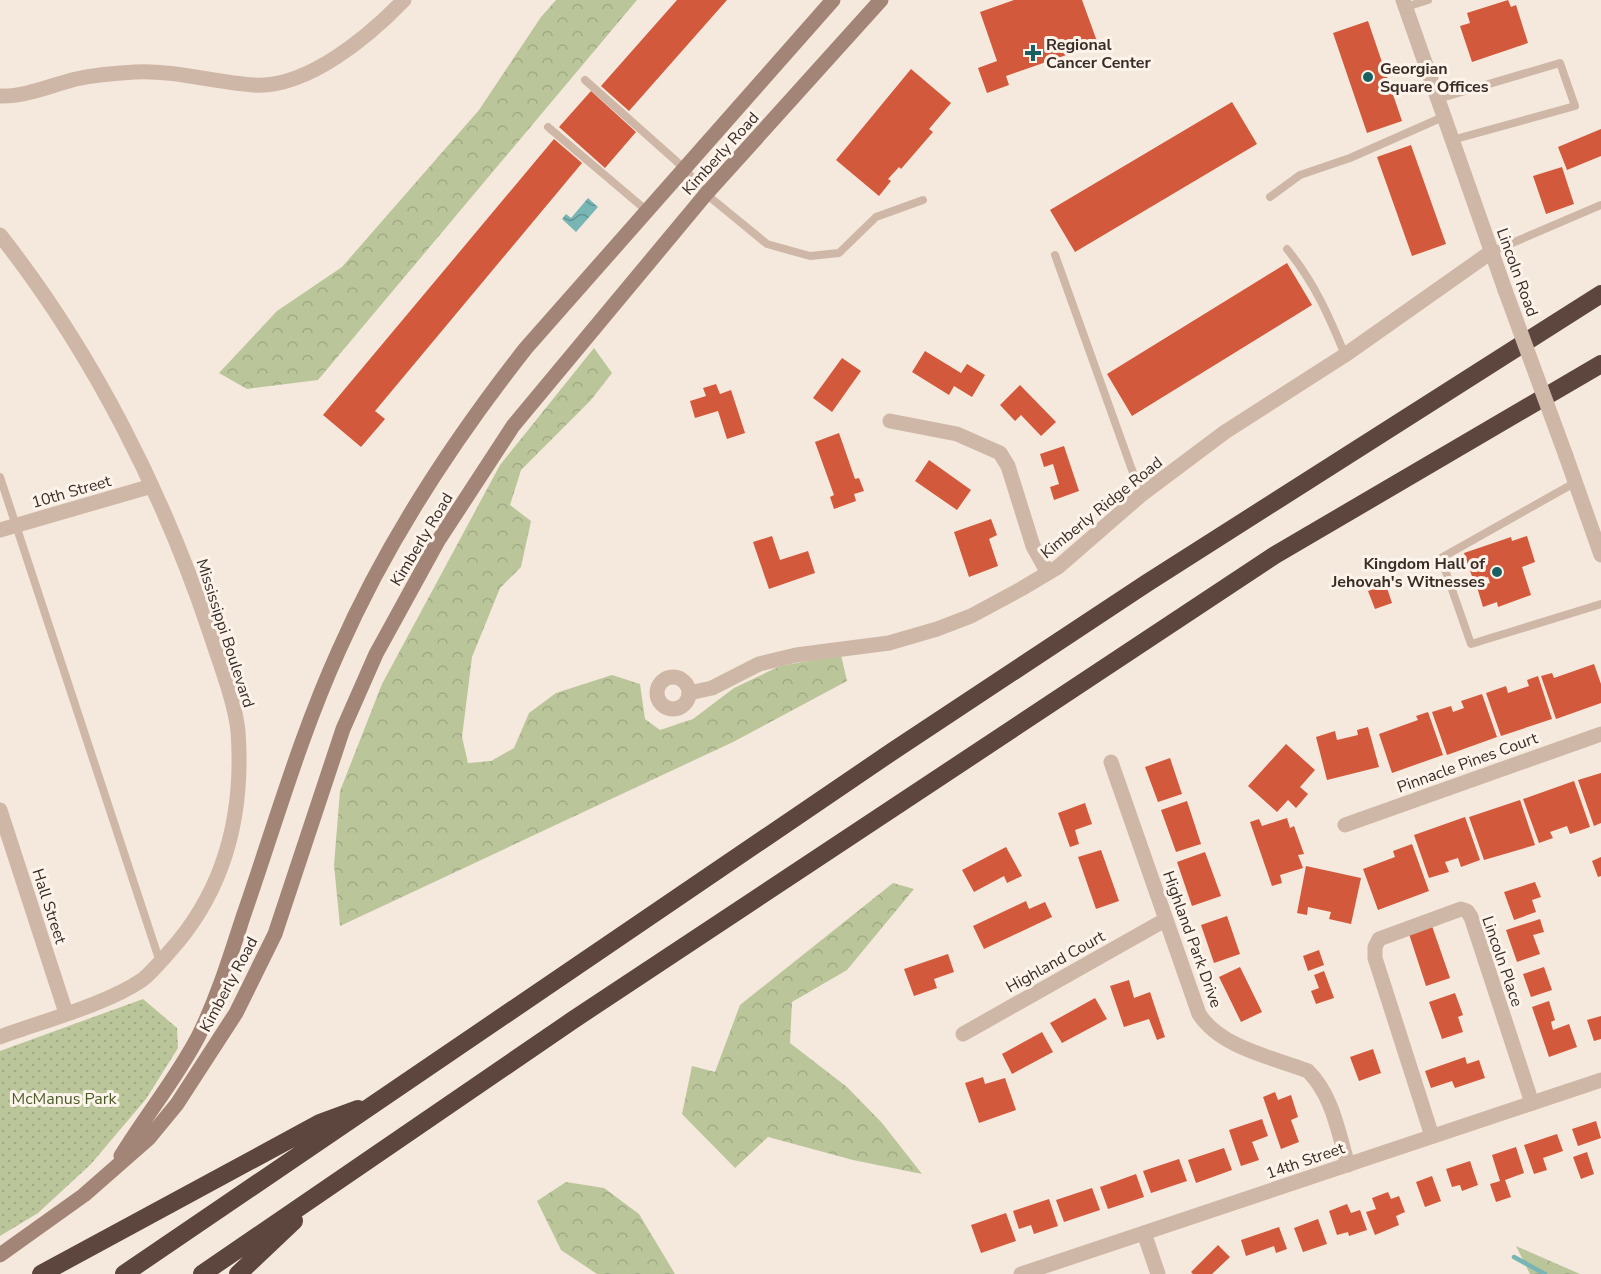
<svg xmlns="http://www.w3.org/2000/svg" width="1601" height="1274" font-family="'Nunito Sans',sans-serif">
	<style>
		.forest { fill: url(#forest-crowns) }
		.park { fill: url(#park-dots) }
		.water { fill: url(#water-waves) }
		.lines { fill: none; stroke-linecap: round; stroke-linejoin: round }
		.stream { stroke: #78b6b5; stroke-width: 4.5 }
		.building { fill: #d3593c }
		.service { stroke: #cfb7a7; stroke-width: 8 }
		.minor { stroke: #cfb7a7; stroke-width: 15 }
		.tertiary { stroke: #cfb7a7; stroke-width: 15 }
		.secondary { stroke: #a38577; stroke-width: 15 }
		.motorway { stroke: #5c463e; stroke-width: 18 }
		.tertiary-bridge { stroke: #cfb7a7; stroke-width: 15 }
		.poi-dot { fill: #186061; stroke: #fcf3ea; stroke-width: 2 }
		.labels { text-anchor: middle; stroke-width: 6; stroke-linejoin: round; paint-order: stroke }
		.poi-label { font-size: 16px; font-weight: bold; fill: #3a2d28; stroke: #fcf3ea; text-anchor: start }
		.street-label { font-size: 16px; fill: #3a2d28; stroke: #fcf3ea }
		.park-label { font-size: 16px; fill: #4c5c29; stroke: #fcf3ea }
	</style>
	<defs>
		<pattern id="forest-crowns" width="20" height="18" patternUnits="userSpaceOnUse" patternTransform="scale(1.5)"><rect width="20" height="18" fill="#bac69a"/><path d="M2 6a3 3 0 1 1 6 0M12 15a3 3 0 1 1 6 0" fill="none" stroke="#a1aa85"/></pattern>
		<pattern id="park-dots" width="8" height="8" patternUnits="userSpaceOnUse" patternTransform="scale(1.5)"><rect width="8" height="8" fill="#bac69a"/><path d="M2 2h.1M6 6h.1" fill="none" stroke="#a1aa85" stroke-width="1.8" stroke-linecap="round"/></pattern>
		<pattern id="water-waves" width="16" height="10" patternUnits="userSpaceOnUse" patternTransform="scale(1.5)"><rect width="16" height="10" fill="#78b6b5"/><path d="M0 5q4-4 8 0t8 0" fill="none" stroke="#639493"/></pattern>
	</defs>
	<rect width="100%" height="100%" fill="#f5e8dc"/>
	<path class="forest" d="M556 0H637L318 380 247 389 219 373 277 311 342 267 479 110 541 17Z
		M594 348 612 373 591 400 521 470 510 505 531 521 521 567 500 588 472 657 462 737 468 763 491 761 514 748 529 713 556 693 612 675 640 684 645 719 660 730 693 719 734 688 780 666 841 655 847 681 733 742 340 926 334 865 340 791 382 684 500 465Z
		M893 883 914 889 847 970 792 1002 790 1043 847 1087 882 1123 922 1174 853 1160 768 1137 735 1168 682 1114 692 1066 715 1072 740 1005Z
		M566 1182 604 1188 639 1214 675 1274H597L561 1250 537 1201Z
		M1516 1246 1580 1274H1530Z"/>
	<path class="park" d="M143 999 177 1028 178 1048 146 1099 91 1164 38 1213 0 1236V1051Z"/>
	<path class="water" d="M588 198 598 207 576 232 562 219 566 214 571 218Z"/>
	<g class="lines">
		<path class="stream" d="M1514 1257 1545 1274"/>
	</g>
	<path class="building" d="M677 0H727L629 111 601 86Z
		M1014 0H1082L1098 44 1006 76 1009 85 987 93 978 68 997 61 980 12Z
		M1508 0 1511 7 1516 5 1528 43 1472 62 1460 26 1470 23 1467 13Z
		M1368 21 1402 121 1367 133 1333 33Z
		M911 69 951 103 929 129 933 132 901 169 899 167 888 179 891 181 879 196 836 160Z
		M591 91 636 132 605 168 559 127Z
		M1232 102 1257 144 1075 252 1050 210Z
		M1601 129V156L1567 170 1558 147Z
		M554 139 582 163 375 411 385 419 361 447 323 415Z
		M1411 145 1446 244 1412 256 1377 157Z
		M1562 167 1574 204 1546 214 1533 176Z
		M1287 263 1312 305 1132 416 1107 374Z
		M925 351 961 373 967 364 985 375 972 397 954 386 949 395 912 372Z
		M842 358 861 371 832 412 813 398Z
		M716 384 720 394 731 390 745 433 727 439 718 411 695 418 690 401 706 396 703 388Z
		M1020 385 1056 422 1041 436 1021 415 1015 421 1000 405Z
		M839 433 855 479 859 478 864 491 854 494 856 501 834 509 830 497 834 495 815 442Z
		M1064 446 1079 491 1054 500 1050 487 1059 484 1053 464 1044 467 1040 454Z
		M929 460 971 490 957 510 915 481Z
		M991 519 997 535 989 539 998 566 969 577 954 532Z
		M772 536 780 560 808 551 815 573 769 589 753 542Z
		M1527 536 1535 562 1522 567 1531 595 1498 607 1497 602 1483 607 1477 587 1490 583 1488 577 1474 582 1464 553 1511 537 1512 541Z
		M1386 585 1392 603 1375 609 1368 591Z
		M1594 664 1601 684V703L1556 719 1541 676 1552 673 1554 678Z
		M1538 676 1552 719 1501 736 1486 693 1506 686 1508 693 1529 686 1527 680Z
		M1482 694 1497 737 1447 755 1432 712 1451 706 1453 712 1464 708 1461 701Z
		M1428 712 1443 755 1392 773 1379 734 1418 720 1416 716Z
		M1368 727 1379 767 1327 780 1316 737 1335 731 1337 740 1358 735 1357 730Z
		M1286 744 1315 770 1300 787 1308 794 1296 808 1288 800 1277 812 1248 786Z
		M1170 758 1182 794 1158 802 1145 767Z
		M1601 773V823L1594 826 1578 780Z
		M1574 781 1590 827 1570 834 1567 826 1550 832 1553 838 1539 843 1523 799Z
		M1520 800 1535 845 1484 860 1469 817Z
		M1187 801 1201 844 1176 852 1161 810Z
		M1085 803 1092 824 1075 830 1079 844 1070 847 1058 813Z
		M1465 817 1480 860 1461 867 1458 858 1445 862 1449 872 1429 878 1414 835Z
		M1287 818 1290 828 1294 826 1304 854 1298 855 1303 868 1280 875 1282 883 1272 886 1250 822 1259 819 1262 826Z
		M1412 844 1429 891 1378 910 1363 869 1395 857 1393 851Z
		M1006 847 1022 876 1007 883 1004 876 974 892 962 870Z
		M1101 850 1119 901 1096 909 1078 857Z
		M1205 852 1221 896 1192 906 1177 862Z
		M1601 857V876L1598 877 1592 861Z
		M1306 866 1361 878 1351 924 1329 919 1331 912 1308 907 1307 915 1297 913Z
		M1535 882 1541 897 1532 900 1536 912 1514 920 1504 892Z
		M1026 901 1029 909 1045 902 1052 917 984 949 973 926Z
		M1227 916 1240 954 1214 963 1201 925Z
		M1540 919 1544 932 1533 935 1540 954 1517 962 1506 930Z
		M1432 926 1450 978 1426 986 1409 934Z
		M1319 950 1324 965 1308 971 1303 956Z
		M948 954 954 972 934 979 937 988 914 996 904 969Z
		M1240 967 1262 1012 1241 1022 1219 977Z
		M1544 967 1552 990 1531 997 1523 974Z
		M1324 971 1334 998 1316 1004 1311 991 1319 988 1314 975Z
		M1129 980 1134 998 1150 992 1165 1037 1157 1040 1149 1019 1124 1027 1110 986Z
		M1455 993 1463 1015 1458 1017 1463 1032 1442 1039 1429 1002Z
		M1095 998 1107 1019 1062 1043 1050 1023Z
		M1549 1001 1555 1020 1551 1022 1553 1030 1569 1024 1577 1047 1549 1057 1532 1007Z
		M1601 1016V1039L1594 1041 1587 1020Z
		M1042 1032 1053 1052 1012 1074 1002 1054Z
		M1373 1049 1381 1073 1359 1081 1350 1057Z
		M1465 1057 1467 1064 1479 1060 1485 1078 1455 1088 1452 1081 1431 1088 1425 1071Z
		M983 1077 985 1084 1005 1078 1016 1110 979 1123 965 1083Z
		M1275 1092 1278 1100 1291 1095 1298 1117 1291 1120 1299 1142 1281 1149 1263 1097Z
		M1262 1119 1268 1136 1252 1142 1259 1160 1241 1166 1229 1130Z
		M1596 1121 1601 1138 1578 1146 1572 1129Z
		M1557 1134 1563 1151 1543 1158 1547 1170 1534 1174 1524 1145Z
		M1516 1147 1524 1173 1505 1180 1511 1197 1496 1202 1490 1184 1500 1181 1492 1155Z
		M1224 1148 1232 1170 1196 1183 1188 1160Z
		M1587 1152 1594 1174 1581 1179 1573 1157Z
		M1179 1159 1187 1181 1151 1193 1143 1171Z
		M1470 1161 1478 1185 1462 1191 1460 1185 1452 1187 1446 1169Z
		M1136 1174 1144 1197 1108 1209 1100 1187Z
		M1432 1176 1441 1201 1425 1207 1416 1182Z
		M1092 1188 1100 1210 1064 1222 1056 1200Z
		M1388 1192 1391 1199 1399 1196 1405 1212 1396 1216 1399 1225 1375 1235 1366 1212 1376 1209 1372 1198Z
		M1049 1199 1058 1226 1034 1234 1031 1225 1019 1229 1013 1211Z
		M1347 1204 1351 1213 1360 1210 1367 1230 1349 1236 1348 1232 1337 1235 1329 1211Z
		M1006 1213 1016 1241 981 1253 971 1225Z
		M1318 1219 1327 1244 1303 1252 1294 1228Z
		M1279 1227 1287 1249 1276 1253 1274 1246 1246 1256 1241 1240Z
		M1218 1245 1230 1257 1212 1274H1193L1191 1272Z"/>
	<g class="lines">
		<path class="service" d="M1406 7 1428 0
			M585 80 684 168 706 194 767 244 810 256 839 253 876 217 923 200
			M1438 99 1560 63 1575 106 1452 140
			M548 127 646 210
			M1270 197 1300 175 1350 158 1443 117
			M1287 249C1314 282 1329 316 1345 355
			M1491 252 1601 205
			M1055 255 1141 495
			M0 477 160 962
			M1576 482 1441 558 1471 644 1601 604"/>
		<path class="minor" d="M0 96C25 97 52 85 76 79 94 75 116 73 135 72 174 70 213 82 253 85 307 89 369 36 404 0
			M0 235C93 353 164 494 211 636 220 664 235 702 238 731 244 813 225 890 170 951 161 961 152 972 142 980 105 1005 43 1021 0 1037
			M890 421 957 434 1000 453 1008 466 1033 546 1048 573
			M0 530 152 486
			M657 693a16 16 0 1 1 32 0a16 16 0 1 1-32 0Z
			M689 693 712 688 759 664 796 655 889 643 937 629 971 616 1021 589 1058 567 1141 495 1225 432 1345 355 1491 252
			M1111 762 1199 1014C1221 1048 1272 1057 1308 1071 1333 1096 1338 1132 1348 1165
			M0 810 66 1013
			M1345 825 1601 734
			M963 1034 1165 920
			M1432 1136 1375 958V947L1379 939 1461 909 1467 911 1471 917 1532 1103
			M1144 1233 1158 1274"/>
		<path class="tertiary" d="M1403 0 1505 290
			M1566 456 1601 555
			M1021 1274 1601 1080"/>
		<path class="secondary" d="M121 1156C146 1115 176 1079 198 1037 217 999 230 957 243 917 274 828 300 736 339 650 387 541 452 442 526 348L833 0
			M0 1255 84 1195 149 1138 177 1104 236 1013 275 934 343 729 376 654 438 541 513 426 706 194 881 0"/>
		<path class="motorway" d="M41 1274 320 1123 358 1109
			M124 1274 893 751 1147 583 1601 294
			M202 1274 573 1020 1275 555 1601 364
			M238 1274 294 1221"/>
		<path class="tertiary-bridge" d="M1505 290 1566 456"/>
	</g>
	<g class="poi-dot">
		<path d="M1030 44h6v6h6v6h-6v6h-6v-6h-6v-6h6z"/>
		<circle cx="1368" cy="77" r="6"/>
		<circle cx="1497" cy="572" r="6"/>
	</g>
	<g class="labels">
		<g class="poi-label">
			<text x="1046" y="50">Regional<tspan x="1046" dy="18">Cancer Center</tspan></text>
			<text x="1380" y="74">Georgian<tspan x="1380" dy="18">Square Offices</tspan></text>
			<text x="1485" y="569" text-anchor="end">Kingdom Hall of<tspan x="1485" dy="18">Jehovah's Witnesses</tspan></text>
		</g>
		<g class="street-label">
			<text transform="translate(720 153) rotate(-48)" y="6">Kimberly Road</text>
			<text transform="translate(1518 272) rotate(70)" y="6">Lincoln Road</text>
			<text transform="translate(71 491) rotate(-16)" y="6">10th Street</text>
			<text transform="translate(1101 507) rotate(-39)" y="6">Kimberly Ridge Road</text>
			<text transform="translate(421 539) rotate(-59)" y="6">Kimberly Road</text>
			<text transform="translate(226 633) rotate(72)" y="6">Mississippi Boulevard</text>
			<text transform="translate(1467 762) rotate(-20)" y="6">Pinnacle Pines Court</text>
			<text transform="translate(50 906) rotate(72)" y="6">Hall Street</text>
			<text transform="translate(1193 939) rotate(70)" y="6">Highland Park Drive</text>
			<text transform="translate(1055 961) rotate(-29)" y="6">Highland Court</text>
			<text transform="translate(1503 961) rotate(71)" y="6">Lincoln Place</text>
			<text transform="translate(228 984) rotate(-62)" y="6">Kimberly Road</text>
			<text transform="translate(1305 1160) rotate(-19)" y="6">14th Street</text>
		</g>
		<g class="park-label">
			<text x="64" y="1104">McManus Park</text>
		</g>
	</g>
</svg>
